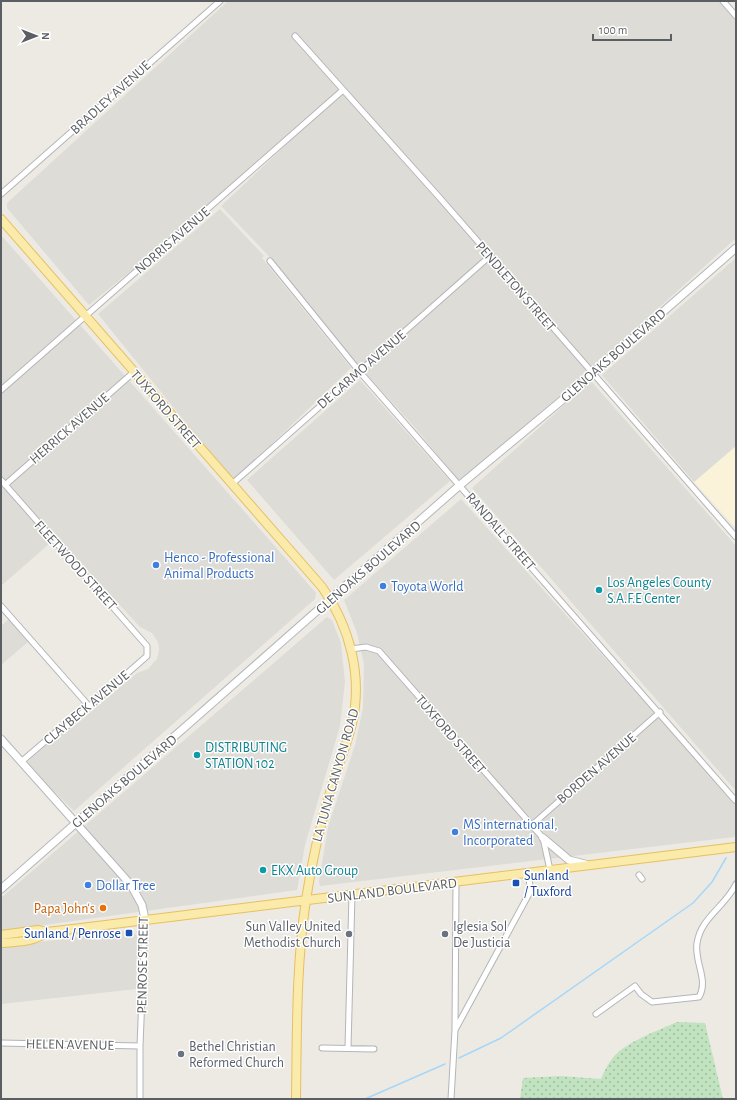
<svg xmlns="http://www.w3.org/2000/svg" width="737" height="1100" font-family="'Alegreya Sans',sans-serif">
	<style>
		.commercial { fill: #fbf3d9 }
		.industrial { fill: #dedcd7 }
		.grass { fill: url(#grass-dots) }
		.lines { fill: none; stroke-linecap: round; stroke-linejoin: round }
		.stream { stroke: #a6d7f9; stroke-width: 1.5 }
		.street-casing { stroke: #b3b5b9; stroke-width: 7 }
		.secondary-casing { stroke: #b4b7bc; stroke-width: 9 }
		.primary-casing { stroke: #e8bf60; stroke-width: 10 }
		.street { stroke: #fff; stroke-width: 5 }
		.secondary { stroke: #fff; stroke-width: 7 }
		.primary { stroke: #faebaa; stroke-width: 8 }
		.shop-dot { fill: #3f7fe0; stroke: #fff; stroke-width: 1.5 }
		.culture-dot { fill: #0f9aa8; stroke: #fff; stroke-width: 1.5 }
		.transit-dot { fill: #1a4fb4; stroke: #fff; stroke-width: 1.5 }
		.food-dot { fill: #e8710a; stroke: #fff; stroke-width: 1.5 }
		.worship-dot { fill: #6b7280; stroke: #fff; stroke-width: 1.5 }
		.labels { text-anchor: middle; stroke-width: 3; stroke-linejoin: round; paint-order: stroke }
		.street-label { font-size: 14px; fill: #5b5e62; stroke: #fff }
		.shop-label { font-size: 14px; fill: #366cbe; stroke: #fff; text-anchor: start }
		.culture-label { font-size: 14px; fill: #0d838f; stroke: #fff; text-anchor: start }
		.transit-label { font-size: 14px; fill: #164399; stroke: #fff; text-anchor: start }
		.food-label { font-size: 14px; fill: #c56008; stroke: #fff; text-anchor: end }
		.worship-label { font-size: 14px; fill: #5b616d; stroke: #fff; text-anchor: start }
	</style>
	<defs>
		<pattern id="grass-dots" width="8" height="8" patternUnits="userSpaceOnUse"><rect width="8" height="8" fill="#c1e3c0"/><path d="M2 2h.1M6 6h.1" fill="none" stroke="#a0bb9f" stroke-width="1.8" stroke-linecap="round"/></pattern>
	</defs>
	<rect width="100%" height="100%" fill="#edeae3"/>
	<path class="commercial" d="M736 446V528L694 482Z"/>
	<path class="industrial" d="M228 1H719L736 21V238L590 370 344 88 213 204 89 305 7 208V203Z
		M343 91 488 256 360 367 266 253 221 206Z
		M220 209 264 256 262 258 351 368 233 481 98 314Z
		M1 235 316 593 315 599 74 811 29 767 28 761 63 730 66 733 137 673 148 669 157 659 159 650 158 642 152 633 140 627 57 537 1 586Z
		M490 258 588 371 460 482 411 423 364 372Z
		M736 258V446L694 482 602 375Z
		M360 380 450 481 334 580 247 480Z
		M591 381 736 546V791L472 488Z
		M461 499 736 803V833L734 837 320 886 319 881 328 827 355 745 363 708 364 664 357 633 344 600Z
		M327 617 332 620 341 643 345 682 340 726 305 845 297 890 1 931V898Z
		M9 619 28 642 1 665V626Z
		M131 930 137 936 136 989 1 1004V947Z"/>
	<path class="grass" d="M677 1022 705 1023 723 1099H520L523 1078 561 1076 601 1079C604 1072 607 1065 612 1059 623 1043 659 1030 677 1022Z"/>
	<g class="lines">
		<path class="stream" d="M459 1058 501 1038 693 903 712 882 726 858
			M365 1099 445 1064"/>
		<g class="street-casing">
			<path id="street" d="M723 1 736 16
				M295 36 439 197 736 537
				M1 194 220 1
				M270 261 359 371 735 800
				M1 390 343 90
				M1 480 147 646V656L66 727 56 732 21 762
				M232 484 490 256
				M5 485 134 372
				M1 606 89 706
				M351 649 366 647 379 651 543 838 550 870
				M532 825 660 712
				M639 875 642 879
				M596 1014 635 986 641 994 652 1002 699 997C709 980 694 962 697 943 701 917 726 906 736 884
				M455 1029 456 882
				M1 1043 140 1046
				M322 1048 374 1049
				M348 1048 352 894
				M140 1099V1046L145 919
				M451 1099 455 1030 530 892 529 873"/>
		</g>
		<g class="secondary-casing">
			<path id="secondary" d="M1 739 131 885 142 905 145 919
				M543 838 569 860 585 864
				M1 889 460 485 561 401 736 248"/>
		</g>
		<g class="primary-casing">
			<path id="primary" d="M1 219 322 587C350 627 363 676 352 724 347 744 339 763 333 782 321 821 312 859 306 900 296 965 297 1033 296 1099
				M1 935 38 930 47 932 81 928 736 847
				M1 943C16 942 35 942 47 932"/>
		</g>
		<use href="#street" class="street"/>
		<use href="#secondary" class="secondary"/>
		<use href="#primary" class="primary"/>
	</g>
	<g class="shop-dot">
		<circle cx="156" cy="565" r="4"/>
		<circle cx="383" cy="586" r="4"/>
		<circle cx="455" cy="832" r="4"/>
		<circle cx="88" cy="885" r="4"/>
	</g>
	<g class="culture-dot">
		<circle cx="599" cy="590" r="4"/>
		<circle cx="197" cy="755" r="4"/>
		<circle cx="263" cy="870" r="4"/>
	</g>
	<g class="transit-dot">
		<rect x="512" y="879" width="8" height="8" rx="2"/>
		<rect x="125" y="929" width="8" height="8" rx="2"/>
	</g>
	<circle class="food-dot" cx="103" cy="908" r="4"/>
	<g class="worship-dot">
		<circle cx="349" cy="934" r="4"/>
		<circle cx="445" cy="934" r="4"/>
		<circle cx="181" cy="1054" r="4"/>
	</g>
	<g class="labels">
		<g class="street-label">
			<text transform="translate(110 97) rotate(-42)" y="5">BRADLEY AVENUE</text>
			<text transform="translate(172 240) rotate(-41)" y="5">NORRIS AVENUE</text>
			<text transform="translate(516 286) rotate(49)" y="5">PENDLETON STREET</text>
			<text transform="translate(613 355) rotate(-41)" y="5">GLENOAKS BOULEVARD</text>
			<text transform="translate(361 369) rotate(-41)" y="5">DE GARMO AVENUE</text>
			<text transform="translate(166 409) rotate(49)" y="5">TUXFORD STREET</text>
			<text transform="translate(69 428) rotate(-41)" y="5">HERRICK AVENUE</text>
			<text transform="translate(501 531) rotate(49)" y="5">RANDALL STREET</text>
			<text transform="translate(76 565) rotate(48)" y="5">FLEETWOOD STREET</text>
			<text transform="translate(368 567) rotate(-41)" y="5">GLENOAKS BOULEVARD</text>
			<text transform="translate(86 707) rotate(-40)" y="5">CLAYBECK AVENUE</text>
			<text transform="translate(451 734) rotate(49)" y="5">TUXFORD STREET</text>
			<text transform="translate(596 768) rotate(-41)" y="5">BORDEN AVENUE</text>
			<text transform="translate(335 775) rotate(-74)" y="5">LA TUNA CANYON ROAD</text>
			<text transform="translate(124 781) rotate(-41)" y="5">GLENOAKS BOULEVARD</text>
			<text transform="translate(392 890) rotate(-7)" y="5">SUNLAND BOULEVARD</text>
			<text transform="translate(142 965) rotate(-89)" y="5">PENROSE STREET</text>
			<text transform="translate(70 1044) rotate(1)" y="5">HELEN AVENUE</text>
		</g>
		<g class="shop-label">
			<text x="164" y="562">Henco - Professional<tspan x="164" dy="16">Animal Products</tspan></text>
			<text x="391" y="591">Toyota World</text>
			<text x="463" y="829">MS international,<tspan x="463" dy="16">Incorporated</tspan></text>
			<text x="96" y="890">Dollar Tree</text>
		</g>
		<g class="culture-label">
			<text x="607" y="587">Los Angeles County<tspan x="607" dy="16">S.A.F.E Center</tspan></text>
			<text x="205" y="752">DISTRIBUTING<tspan x="205" dy="16">STATION 102</tspan></text>
			<text x="271" y="875">EKX Auto Group</text>
		</g>
		<g class="transit-label">
			<text x="524" y="880">Sunland<tspan x="524" dy="16">/ Tuxford</tspan></text>
			<text x="121" y="938" text-anchor="end">Sunland / Penrose</text>
		</g>
		<g class="food-label">
			<text x="95" y="913">Papa John's</text>
		</g>
		<g class="worship-label">
			<text x="341" y="931" text-anchor="end">Sun Valley United<tspan x="341" dy="16">Methodist Church</tspan></text>
			<text x="453" y="931">Iglesia Sol<tspan x="453" dy="16">De Justicia</tspan></text>
			<text x="189" y="1051">Bethel Christian<tspan x="189" dy="16">Reformed Church</tspan></text>
		</g>
	</g>
	<rect width="737" height="1100" fill="none" stroke="#5b5e62" stroke-width="4"/>
	<g transform="translate(36 36) rotate(90)" stroke="#ffffff" stroke-width="3" paint-order="stroke">
	<path d="M0-3L7 15L0 10L-7 15Z" fill="#5b5e62"/>
	<text y="-6" font-size="11" font-weight="bold" text-anchor="middle" fill="#5b5e62">N</text>
	</g>
	<path d="M593 34v6h78v-6" fill="none" stroke="#5b5e62" stroke-width="2"/>
	<text x="599" y="34" font-size="12" fill="#5b5e62" stroke="#ffffff" stroke-width="3" paint-order="stroke">100 m</text>
</svg>
